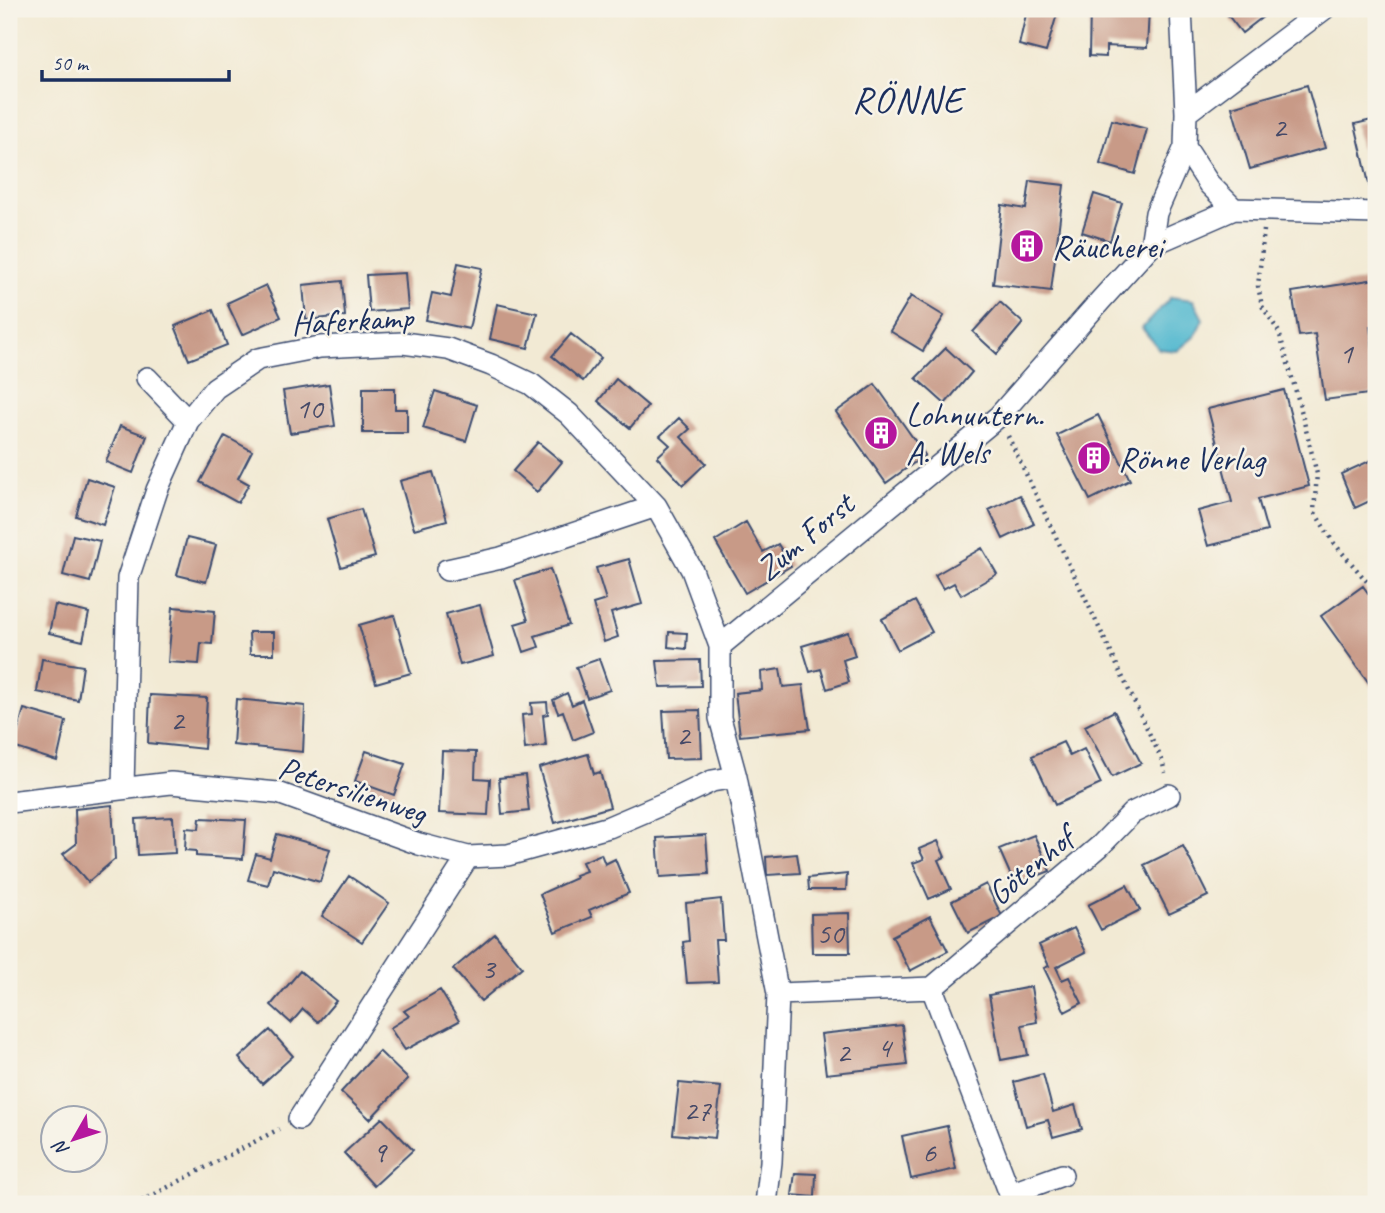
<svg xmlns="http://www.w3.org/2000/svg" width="1385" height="1213" font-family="Caveat,sans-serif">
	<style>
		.water { fill: #51b8cf; stroke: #367496; stroke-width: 2 }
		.building { fill: #c89a87 }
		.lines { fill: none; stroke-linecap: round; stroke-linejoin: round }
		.street-casing { stroke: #3b4b70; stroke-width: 24 }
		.path { stroke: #3b4b70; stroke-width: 4.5; stroke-dasharray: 2 5; stroke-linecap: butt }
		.street { stroke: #fff; stroke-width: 21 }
		.labels { text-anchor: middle; stroke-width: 5; stroke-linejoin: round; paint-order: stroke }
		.number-label { font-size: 30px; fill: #464a68 }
		.poi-label { font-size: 33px; fill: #1b2f5e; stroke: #f7f3e8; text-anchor: start }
		.street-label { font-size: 33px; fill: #1b2f5e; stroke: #f7f3e8 }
		.quarter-label { font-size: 37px; letter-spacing: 2px; fill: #1b2f5e; stroke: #f7f3e8 }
	</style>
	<rect width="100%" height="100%" fill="#f7f3e8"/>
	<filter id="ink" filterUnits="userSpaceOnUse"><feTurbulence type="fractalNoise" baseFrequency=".0143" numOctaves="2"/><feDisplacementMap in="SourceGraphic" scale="14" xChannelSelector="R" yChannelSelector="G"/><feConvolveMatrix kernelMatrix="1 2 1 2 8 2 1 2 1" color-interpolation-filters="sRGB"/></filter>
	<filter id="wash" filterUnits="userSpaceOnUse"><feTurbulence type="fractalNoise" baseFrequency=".00686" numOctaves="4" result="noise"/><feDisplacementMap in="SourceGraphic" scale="28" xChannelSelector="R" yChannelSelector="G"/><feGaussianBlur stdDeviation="1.57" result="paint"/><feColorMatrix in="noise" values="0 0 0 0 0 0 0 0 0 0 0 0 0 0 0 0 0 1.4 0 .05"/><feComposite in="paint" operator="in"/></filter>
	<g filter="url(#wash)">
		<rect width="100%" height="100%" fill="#f2ead4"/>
		<path class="water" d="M1171 297 1193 300 1203 319 1195 336 1177 351 1159 349 1142 328Z"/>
		<g id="blocks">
			<path class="building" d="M1032 9H1065V14H1057L1046 52 1019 45 1027 10Z
				M1090 9 1149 10 1147 48 1106 46V57L1089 56Z
				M1223 9H1273L1242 33Z
				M1307 85 1325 148 1250 169 1232 107Z
				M1376 119V186L1370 188 1355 124Z
				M1112 120 1147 129 1135 174 1100 164Z
				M1030 181 1064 185 1051 291 993 284 1002 205 1026 209Z
				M1094 194 1122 203 1110 241 1082 232Z
				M458 263 482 268 469 329 426 320 432 293 451 297Z
				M405 273 408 309 369 312 366 275Z
				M1376 279V326L1370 327 1376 371V393L1325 400 1315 334 1299 336 1292 292Z
				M342 281 345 316 306 320 303 285Z
				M266 285 281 317 242 335 227 303Z
				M911 296 944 316 923 351 890 331Z
				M1000 302 1023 323 997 354 973 332Z
				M497 304 537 313 528 348 490 339Z
				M213 310 227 345 189 360 175 326Z
				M571 334 601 358 583 381 552 356Z
				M946 348 972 372 945 404 916 378Z
				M616 379 648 406 630 428 598 401Z
				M329 384 335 426 290 433 283 391Z
				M875 384 925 455 886 483 836 412Z
				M363 388H395V409H407V433H363Z
				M1284 390 1309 486 1258 499 1267 531 1208 546 1198 511 1232 502 1208 409Z
				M435 391 477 405 466 441 423 428Z
				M1098 415 1130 480 1090 500 1057 435Z
				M679 418 690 429 681 437 706 463 683 485 657 457 670 445 660 436Z
				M120 426 147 436 133 473 106 462Z
				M225 436 252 451 238 478 249 484 238 503 200 482Z
				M538 442 562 462 537 492 513 471Z
				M1376 458V498L1355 508 1341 474Z
				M433 472 447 520 414 529 400 481Z
				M87 478 115 487 103 525 76 516Z
				M1020 495 1034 524 1003 539 989 510Z
				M361 509 375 557 341 567 327 519Z
				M746 522 763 552 778 544 791 566 745 593 715 541Z
				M73 535 100 541 90 582 63 575Z
				M187 538 216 545 206 582 177 575Z
				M982 548 997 574 961 595 954 583 943 589 935 575Z
				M629 559 642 604 611 613 618 637 604 642 593 604 606 600 596 568Z
				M550 569 569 625 535 636 539 647 524 652 515 624 528 620 515 580Z
				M1363 586 1376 604V693L1321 616Z
				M915 601 932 632 898 650 882 619Z
				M55 605 89 613 83 641 49 633Z
				M480 605 494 656 460 665 446 614Z
				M173 607 215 611 212 644 201 643 199 664 168 662Z
				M394 615 411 673 376 683 359 625Z
				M249 632H274V654H250Z
				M669 632 687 633 686 649 668 647Z
				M848 632 855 656 843 660 849 682 827 689 821 669 810 672 802 646Z
				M42 659 83 666 78 700 37 692Z
				M599 659 610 690 587 698 576 667Z
				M700 660 701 686 660 687 657 661Z
				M780 669 783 687 803 685 810 729 740 736 735 693 762 690 761 672Z
				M567 693 572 705 582 700 593 732 573 740 563 711 558 713 553 700Z
				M150 695 207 698 204 749 148 743Z
				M236 699 305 706 303 752 233 745Z
				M547 702 548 714 543 715 546 746 525 749 522 715 532 714 531 703Z
				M24 709 66 721 57 761 13 747Z
				M700 710 702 758 666 759 663 711Z
				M1114 711 1141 763 1112 777 1085 726Z
				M1063 742 1070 756 1084 749 1101 784 1055 805 1032 756Z
				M366 751 405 764 394 795 355 781Z
				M442 751 476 752 475 778 490 779 488 815 439 813Z
				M588 754 594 774 600 772 610 807 555 823 539 768Z
				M525 775 529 811 502 814 499 778Z
				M112 805 115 859 88 882 63 854 76 844 75 809Z
				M173 817 175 853 138 855 136 819Z
				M200 818 246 820 243 859 196 856V851L185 850 186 828 199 829Z
				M277 834 330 849 320 882 273 868 268 885 248 880 256 854 270 858Z
				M706 835 709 874 660 877 657 838Z
				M1034 835 1050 871 1015 885 999 849Z
				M938 841 945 857 938 860 951 889 929 899 913 863 924 859 919 849Z
				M1183 846 1208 896 1169 914 1144 865Z
				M601 854 605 864 615 859 629 893 589 910 592 917 555 932 540 894 576 878 575 875 586 871 582 862Z
				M797 854 800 873 767 875 766 857Z
				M847 874 846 890H809L808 878Z
				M349 876 389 903 362 942 322 916Z
				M986 884 1002 916 968 933 952 901Z
				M1127 885 1140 910 1101 930 1088 905Z
				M721 899 724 940H715L718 982 687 983 683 942 689 941 686 903Z
				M849 913 850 953H812L811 914Z
				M930 916 948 951 910 971 892 936Z
				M1074 928 1086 952 1056 967 1062 980 1069 977 1082 1003 1065 1012 1044 968 1049 966 1039 945Z
				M495 934 522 967 481 1001 453 969Z
				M300 971 336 1001 318 1022 303 1009 291 1023 271 1005Z
				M1031 987 1037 1022 1022 1025 1028 1055 1001 1060 989 995Z
				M440 990 459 1021 405 1050 390 1028 409 1016 404 1011Z
				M902 1025 907 1065 826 1074 821 1034Z
				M270 1030 293 1056 262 1084 239 1058Z
				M379 1051 408 1079 370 1119 341 1092Z
				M1043 1074 1053 1112 1075 1105 1082 1129 1053 1137 1048 1120 1026 1126 1014 1082Z
				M679 1083 721 1087 715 1138 673 1134Z
				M382 1118 413 1150 374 1186 344 1153Z
				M947 1126 956 1169 911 1179 902 1136Z
				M795 1173 816 1174 815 1197 792 1195Z"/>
		</g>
	</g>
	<g filter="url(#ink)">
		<use href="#blocks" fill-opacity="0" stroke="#3b4b70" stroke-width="2"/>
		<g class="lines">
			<g class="street-casing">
				<path id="street" d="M1186 113 1324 9
					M1185 147 1209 184 1234 209
					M1151 245 1234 209 1376 213
					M147 378 188 421
					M447 570 501 558 656 506
					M720 646 999 416 1100 301 1151 245 1156 213 1185 147 1186 113 1181 9
					M123 788 128 578 157 490 188 421 215 388 258 359 320 347 403 343 448 349 491 365 531 384 569 414 656 506 692 570 720 646V718L736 777 778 994 771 1162 766 1204
					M9 802 171 783 278 793 419 844 468 857 508 855 609 827 679 797 712 781 736 777
					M932 988 1010 1194 1062 1175
					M778 994 932 988 1100 846 1132 813 1169 795
					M299 1119 468 857"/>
			</g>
			<path class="path" d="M1264 230 1258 286 1262 306 1279 332 1300 406 1317 474 1314 511 1333 542 1376 592
				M1008 436 1162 760 1165 773
				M136 1204 279 1129"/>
			<use href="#street" class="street"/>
		</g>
	</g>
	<defs>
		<g id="building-disc" transform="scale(1.75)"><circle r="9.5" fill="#b5179e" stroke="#f7f3e8"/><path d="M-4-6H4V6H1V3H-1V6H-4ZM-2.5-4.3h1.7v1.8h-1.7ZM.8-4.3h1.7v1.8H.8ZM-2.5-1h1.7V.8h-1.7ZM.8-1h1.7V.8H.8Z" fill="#fff"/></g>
	</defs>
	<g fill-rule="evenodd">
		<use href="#building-disc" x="1027" y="246"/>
		<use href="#building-disc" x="881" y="433"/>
		<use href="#building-disc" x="1094" y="458"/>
	</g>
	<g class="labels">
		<g class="number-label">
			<text x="1279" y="137">2</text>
			<text x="1346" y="363">1</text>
			<text x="309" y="418">10</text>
			<text x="177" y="730">2</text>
			<text x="683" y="745">2</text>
			<text x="830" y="943">50</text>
			<text x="488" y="978">3</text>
			<text x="884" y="1057">4</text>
			<text x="843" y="1062">2</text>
			<text x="697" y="1120">27</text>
			<text x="379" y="1162">9</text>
			<text x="929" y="1162">6</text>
		</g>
		<g class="poi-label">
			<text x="1052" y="258">Räucherei</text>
			<text x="906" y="426">Lohnuntern.<tspan x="906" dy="38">A. Wels</tspan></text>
			<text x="1118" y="470">Rönne Verlag</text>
		</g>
		<g class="street-label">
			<text transform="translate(352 319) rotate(-3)" y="12">Haferkamp</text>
			<text transform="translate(804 536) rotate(-40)" y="12">Zum Forst</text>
			<text transform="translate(353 789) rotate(18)" y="12">Petersilienweg</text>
			<text transform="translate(1030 865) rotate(-40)" y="12">Götenhof</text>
		</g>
		<g class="quarter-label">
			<text x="908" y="112">RÖNNE</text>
		</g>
	</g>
	<rect width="1385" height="1213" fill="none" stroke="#f7f3e8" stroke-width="35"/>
	<g transform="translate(74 1139) rotate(231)"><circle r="33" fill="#f7f3e8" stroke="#9fa5b1" stroke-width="2"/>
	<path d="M0-5L12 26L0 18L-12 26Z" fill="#b5179e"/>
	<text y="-10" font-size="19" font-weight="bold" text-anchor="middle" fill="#1b2f5e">N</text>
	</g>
	<path d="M42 70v10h187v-10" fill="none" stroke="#1b2f5e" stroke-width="3.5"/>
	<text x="52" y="70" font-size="21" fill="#1b2f5e" stroke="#f7f3e8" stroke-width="5" paint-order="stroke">50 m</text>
</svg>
